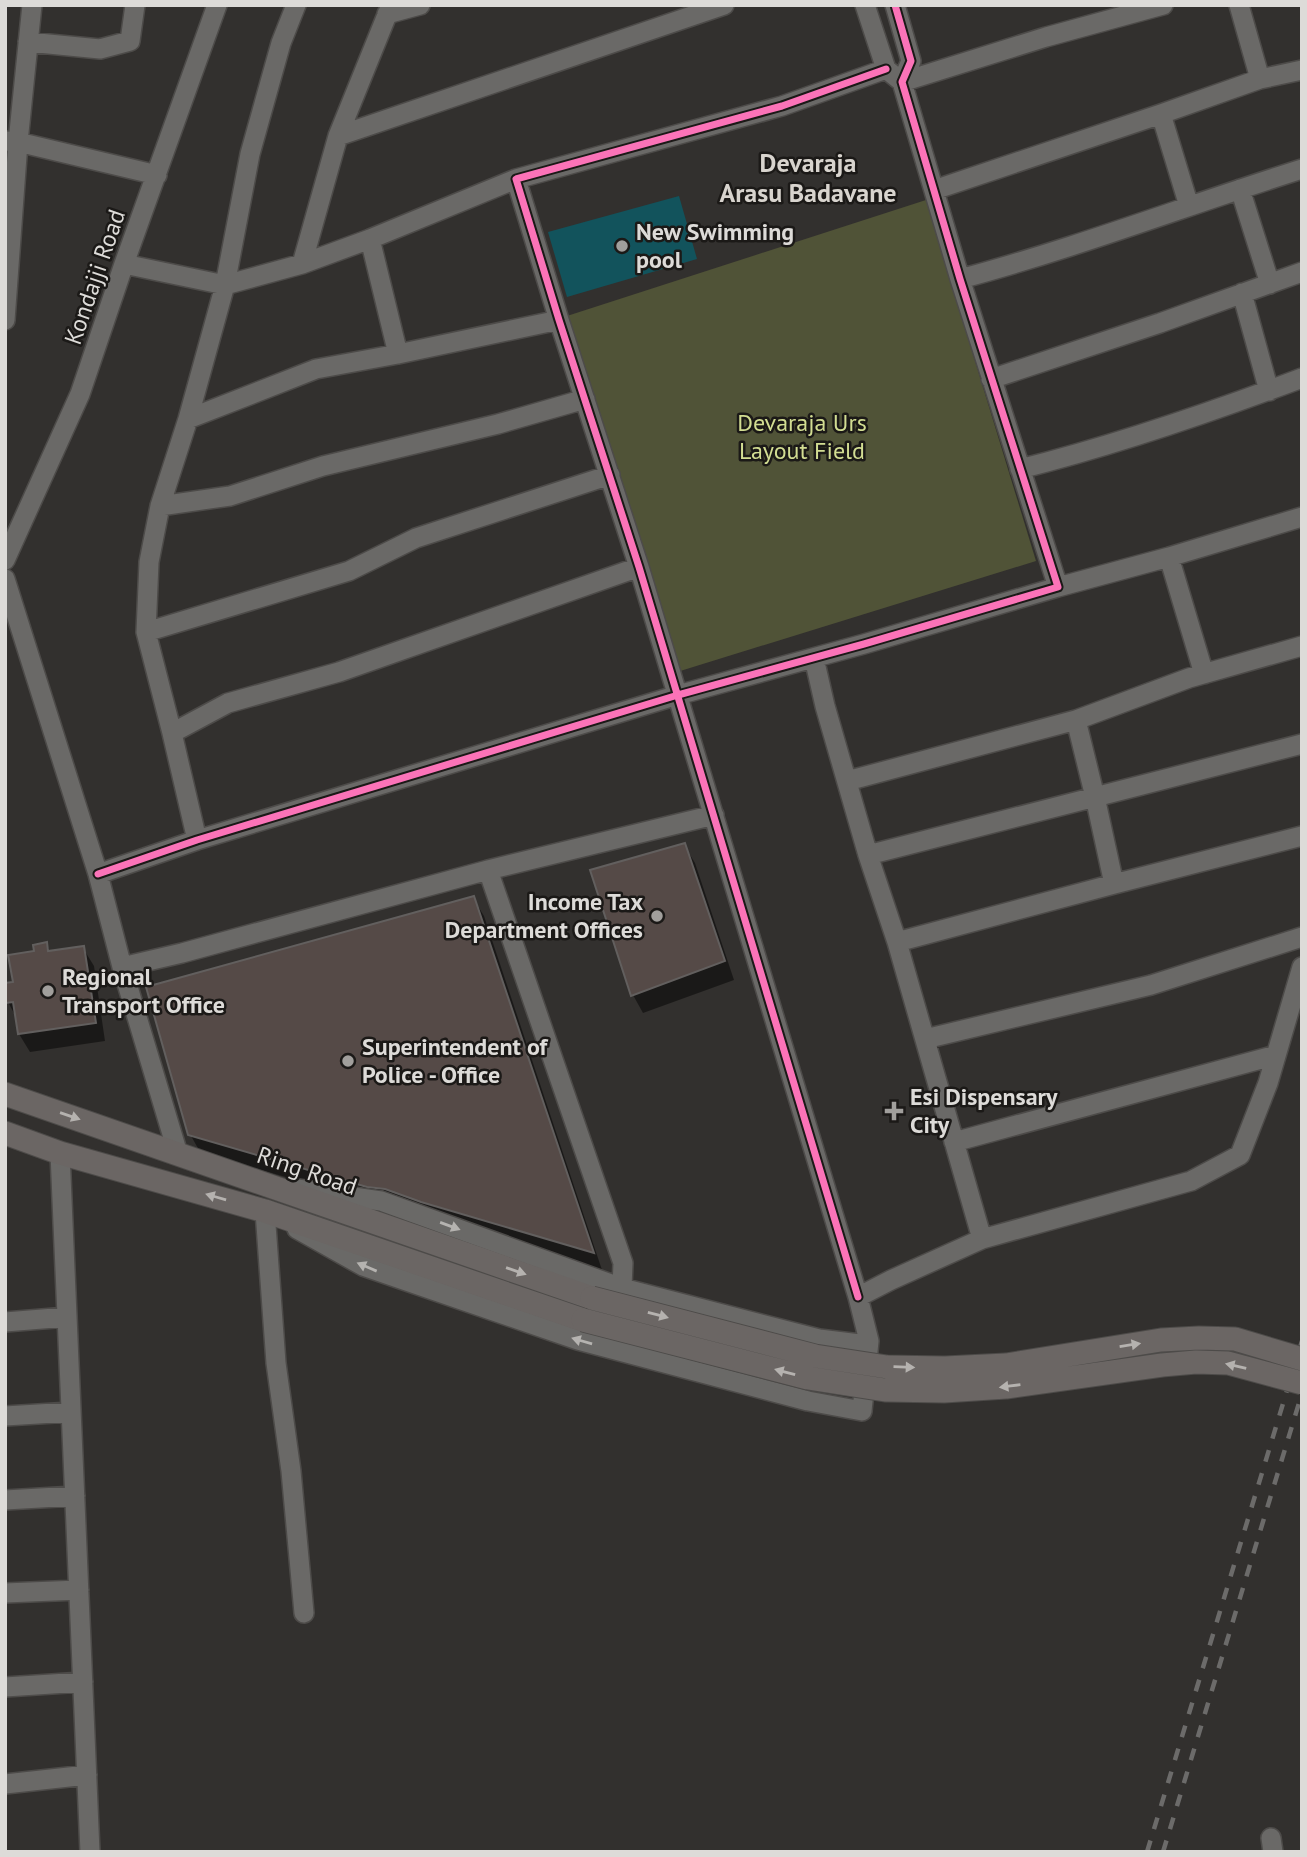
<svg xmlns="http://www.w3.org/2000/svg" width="1307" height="1857" font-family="'PT Sans',sans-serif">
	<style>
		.green { fill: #505337 }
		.water { fill: #12535c }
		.shadow { fill: #0007 }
		.building { fill: #554a47; stroke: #625f5e; stroke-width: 2 }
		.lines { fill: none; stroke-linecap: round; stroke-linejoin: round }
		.minor-casing { stroke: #4d4b49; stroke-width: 22 }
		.major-casing { stroke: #4d4b49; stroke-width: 25 }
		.minor { stroke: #6a6967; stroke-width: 19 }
		.major { stroke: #6b6664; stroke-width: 23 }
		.rail { stroke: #6c6b6a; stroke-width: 4.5; stroke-dasharray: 12 12; stroke-linecap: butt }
		.major-bridge-casing { stroke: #4d4b49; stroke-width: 25; stroke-linecap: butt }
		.major-bridge { stroke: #6b6664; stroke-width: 23 }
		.cycleway-casing { stroke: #1b1917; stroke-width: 11 }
		.cycleway { stroke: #fb73b8; stroke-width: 7 }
		.oneway { fill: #b5b2af }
		.oneway2 { fill: #b5b3b0 }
		.poi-dot { fill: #a19f9c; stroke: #1b1917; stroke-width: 2.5 }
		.labels { text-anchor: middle; stroke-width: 5; stroke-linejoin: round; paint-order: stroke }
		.poi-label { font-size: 24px; font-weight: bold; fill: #dddbd8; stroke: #1b1917; text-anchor: start }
		.street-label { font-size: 24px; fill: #dddbd8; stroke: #1b1917 }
		.park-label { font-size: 24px; fill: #d2dd92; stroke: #1b1917 }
		.neighbourhood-label { font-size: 26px; font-weight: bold; fill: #d8d4ce; stroke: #1b1917 }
	</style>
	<rect width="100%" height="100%" fill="#32302e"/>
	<path class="green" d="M926 200 1036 561 677 672 567 316Z"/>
	<path class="water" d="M679 196 697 259 567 297 548 232Z"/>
	<path class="shadow" d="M684 845 695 863 734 980 643 1013 633 995Z
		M473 898 484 916 602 1270 200 1152 190 1134Z
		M46 944 51 953 83 948 94 966 105 1041 30 1052 19 1034 17 1019 8 1002 15 984 36 952Z"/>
	<path class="building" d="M685 843 725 961 631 996 590 870Z
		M474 896 594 1253 421 1202 385 1189 367 1187 188 1135 146 987Z
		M47 942 48 951 84 946 96 1023 18 1034 13 1002 5 1003V983L13 982 8 955 34 951 33 945Z"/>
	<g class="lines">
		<g class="minor-casing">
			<path id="minor" d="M865 5 886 69 902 82 1046 37 1163 5
				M1239 5 1260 79
				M387 14 420 5
				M28 42 100 49 130 41 135 5
				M1161 114 1189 206
				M338 136 724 5
				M6 141 18 142 157 175
				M1240 189 1270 284
				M934 190 1161 114 1260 79 1302 70
				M370 239 398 354
				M124 264 225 285 302 264 370 239 516 179
				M302 264 338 136 391 5
				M960 279C1076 248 1188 205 1302 169
				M1242 293 1269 391
				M5 320 18 142 32 5
				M991 379 1160 323 1302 272
				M188 419 316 369 398 354 559 320
				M1020 469C1116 445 1209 413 1302 378
				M160 506 230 496 323 466 498 424 585 399
				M1169 557 1204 674
				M5 560 80 394 124 264 217 5
				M5 579 98 874 122 967 178 1154
				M1058 587 1169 557 1302 517
				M146 632 349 571 416 538 610 475
				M814 658 825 706 868 855 897 942 982 1239
				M172 733 228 703 339 672 639 567
				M847 781 1076 720
				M197 840 172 733 146 632 149 562 160 506 188 419 225 285 250 154 281 43 296 5
				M868 855 1095 797 1076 720 1189 678 1302 646
				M488 870 623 1263 622 1288
				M98 874 197 840 678 695 864 644 1058 587 960 279 902 82 911 61 895 5
				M1114 884 1095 797 1302 744
				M897 942 1114 884 1302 836
				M122 967 182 953 488 870 714 815
				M925 1039 1151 985 1302 937
				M954 1142 1276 1055
				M60 1153 90 1852
				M297 1189 381 1201 622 1288 819 1339 868 1345
				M265 1211 276 1363 291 1471 304 1613
				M297 1229 363 1266 578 1340 808 1401 862 1411 869 1341 858 1297 891 1280 982 1239 1191 1181 1240 1155 1268 1083 1302 967
				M858 1297 639 567 559 320 516 179 782 106 886 69
				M5 1322 67 1317
				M5 1416 71 1412
				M5 1500 75 1496
				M5 1593 79 1590
				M5 1687 83 1682
				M5 1784 87 1775
				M1271 1838 1273 1852"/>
		</g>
		<g class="major-casing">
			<path id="major" d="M5 1094 592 1298
				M5 1133 60 1153 265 1211 583 1320"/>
		</g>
		<use href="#minor" class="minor"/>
		<use href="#major" class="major"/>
		<path class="rail" d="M1147 1852 1302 1341
			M1163 1852 1302 1393"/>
		<g class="major-bridge-casing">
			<path id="major-bridge" d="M592 1298 815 1356 887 1367 945 1368 1006 1365 1161 1340 1199 1338 1235 1339 1302 1359
				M583 1320 808 1378 885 1390 944 1391 1006 1387 1162 1365 1196 1362 1228 1363 1302 1383"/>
		</g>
		<use href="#major-bridge" class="major-bridge"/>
		<g class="cycleway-casing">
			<path id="cycleway" d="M98 874 197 840 678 695 864 644 1058 587 960 279 902 82 911 61 895 5
				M858 1297 639 567 559 320 516 179 782 106 886 69"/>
		</g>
		<use href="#cycleway" class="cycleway"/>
	</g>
	<defs><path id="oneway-solid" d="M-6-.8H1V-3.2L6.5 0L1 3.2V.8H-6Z" transform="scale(1.75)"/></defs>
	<g class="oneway">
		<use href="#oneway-solid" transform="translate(70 1116) rotate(19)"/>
		<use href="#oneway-solid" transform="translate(216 1197) rotate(-164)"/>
		<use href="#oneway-solid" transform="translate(516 1271) rotate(19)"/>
		<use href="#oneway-solid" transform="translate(658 1315) rotate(15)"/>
		<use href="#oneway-solid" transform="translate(1130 1345) rotate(-9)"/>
		<use href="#oneway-solid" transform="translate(1236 1366) rotate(-167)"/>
		<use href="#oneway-solid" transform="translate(904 1367) rotate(2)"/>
		<use href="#oneway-solid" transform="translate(785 1372) rotate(-165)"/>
		<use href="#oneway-solid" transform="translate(1010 1386) rotate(173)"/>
	</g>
	<g class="oneway2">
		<use href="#oneway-solid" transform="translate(450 1226) rotate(20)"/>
		<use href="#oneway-solid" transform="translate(367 1267) rotate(-157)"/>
		<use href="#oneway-solid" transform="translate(582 1341) rotate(-164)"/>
	</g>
	<g class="poi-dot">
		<circle cx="622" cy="246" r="7"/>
		<circle cx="657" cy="916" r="7"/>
		<circle cx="48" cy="991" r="7"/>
		<circle cx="348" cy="1061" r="7"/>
		<path d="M890.5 1100.5h7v7h7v7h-7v7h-7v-7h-7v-7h7z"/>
	</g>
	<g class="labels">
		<g class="poi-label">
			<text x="636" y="240">New Swimming<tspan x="636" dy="28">pool</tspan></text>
			<text x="643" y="910" text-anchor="end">Income Tax<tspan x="643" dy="28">Department Offices</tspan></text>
			<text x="62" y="985">Regional<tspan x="62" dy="28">Transport Office</tspan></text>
			<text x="362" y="1055">Superintendent of<tspan x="362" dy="28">Police - Office</tspan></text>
			<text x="910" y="1105">Esi Dispensary<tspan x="910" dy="28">City</tspan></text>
		</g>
		<g class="street-label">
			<text transform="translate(95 277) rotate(-71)" y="8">Kondajji Road</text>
			<text transform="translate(307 1171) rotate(19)" y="8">Ring Road</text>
		</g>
		<g class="park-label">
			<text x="802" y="431">Devaraja Urs<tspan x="802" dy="28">Layout Field</tspan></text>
		</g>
		<g class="neighbourhood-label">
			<text x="808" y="172">Devaraja<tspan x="808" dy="30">Arasu Badavane</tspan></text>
		</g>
	</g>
	<rect width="1307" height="1857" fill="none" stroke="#dddbd8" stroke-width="14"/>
</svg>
